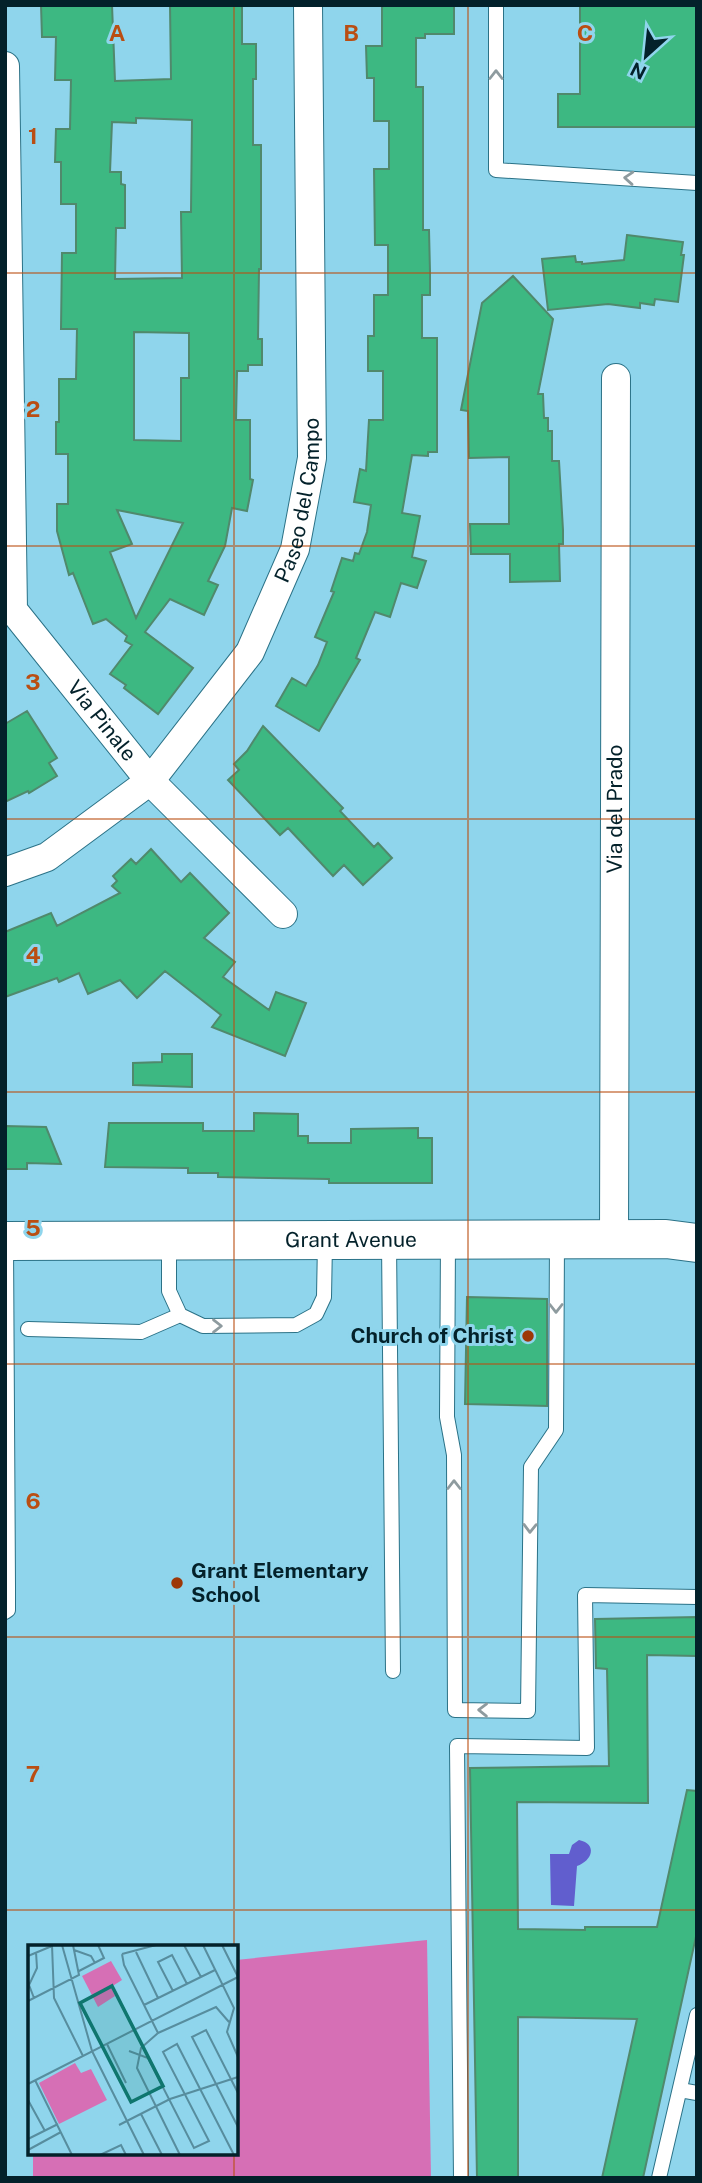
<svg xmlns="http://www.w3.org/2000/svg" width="702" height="2183" font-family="'Public Sans',sans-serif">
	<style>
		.green { fill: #d66fb5 }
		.water { fill: #615ece }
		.building { fill: #3db882; stroke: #50896c; stroke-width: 2; fill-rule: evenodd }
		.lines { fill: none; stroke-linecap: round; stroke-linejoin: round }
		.service-casing { stroke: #2b7287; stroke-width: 16 }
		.minor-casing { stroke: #2b7287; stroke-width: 30 }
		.secondary-casing { stroke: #2b7287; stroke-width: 40 }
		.service { stroke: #fff; stroke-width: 14 }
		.minor { stroke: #fff; stroke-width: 28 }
		.secondary { stroke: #fff; stroke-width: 38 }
		.oneway { stroke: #8e9b9f }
		.grid { fill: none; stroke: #ba4e12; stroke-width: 2; stroke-opacity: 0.55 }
		.poi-dot { fill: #9d3808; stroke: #8fd5ec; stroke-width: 2.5 }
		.labels { text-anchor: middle; stroke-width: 6; stroke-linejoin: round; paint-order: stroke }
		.street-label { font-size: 21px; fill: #03212a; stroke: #8fd5ec }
		.poi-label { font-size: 21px; font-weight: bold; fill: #03212a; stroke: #8fd5ec; text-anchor: end }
		.inset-road { fill: none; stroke: #578d9e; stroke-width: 2 }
		.view { fill: #0f766e; fill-opacity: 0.15; stroke: #0f766e; stroke-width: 3.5 }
		.inset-edge { fill: none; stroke: #03212a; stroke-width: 3.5 }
		.grid-label { font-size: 23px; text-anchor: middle; font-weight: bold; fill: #ba4e12; stroke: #8fd5ec; stroke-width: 6; stroke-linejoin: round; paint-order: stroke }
	</style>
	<rect width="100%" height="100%" fill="#8fd5ec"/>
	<path class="green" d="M427 1940 431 2178H33V2153H236V1960Z"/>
	<path class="water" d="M579 1840C598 1844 592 1861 577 1866L574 1906 551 1905 550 1854H569L572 1845Z"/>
	<path class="building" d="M41 5H112L115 81 171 79 170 5H242V44H256V79H253V145H261V269H259L258 339H262V365H248V371H237L236 420H250V479L253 480 247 511 232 508 225 546 208 581 218 585 204 615 170 599 145 632 193 668 158 714 124 688 126 685 110 674 132 645 125 641 127 636 106 619 93 624 73 573 69 575 57 531V504H68V454H56V422H59V379H76L77 329H61L62 253H76V204H61V162H55L56 129H70L71 80H55L56 37H42ZM136 118 192 120 191 212H181L182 278 115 279 116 228H125V185L121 184V172H110L112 122 136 123ZM134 332 189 333V378H181V441L134 440ZM117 510 183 523 136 618 110 552 132 544Z
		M385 5H454V34H425V38H416V87H423V230H429L430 272V295H422V338H437V452H428V456L412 455 402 513 420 516 412 557 426 561 417 588 401 583 390 617 375 612 356 658 360 660 319 731 276 706 292 678 306 686 318 665 327 642 315 637 334 592 331 591 342 558 353 561 355 553 359 554 367 532 371 505 354 502 360 469 366 471 369 420H383V371H368V336H374V295H388V245H375L374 169H389V121H374V78H367L366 46H382V7Z
		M580 5H697V127H558V94H580Z
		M627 235 683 242 681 255H684L678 302 655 299 654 305 640 303V308L608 304 548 310 542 259 575 256 576 262H582V264L624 260Z
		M513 276 553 319 538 394H543L544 418H548V431H552V461H559L563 530V544H559L560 581 510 582V554H471L470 524H509V457L469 458 468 411 461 410 482 303Z
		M27 711 57 758 49 763 57 776 29 793 28 791 5 802V724Z
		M263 726 343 808 340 811 374 847 378 843 392 858 363 885 344 865 333 876 288 828 280 835 228 780 239 770 234 764 247 751Z
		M151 849 181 882 190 873 229 913 204 938 235 962 223 977 269 1010 276 992 306 1003 285 1056 212 1027 221 1015 165 971 137 998 120 980 88 994 79 973 59 982 57 978 5 997V932L51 913 57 926 120 893 112 886 117 881 113 876 131 859 136 864Z
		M162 1054H192V1087L133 1085V1063L162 1062Z
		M254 1113 298 1114V1136H308V1143H351V1129L418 1128V1138H432V1183H329V1179L218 1177V1173H188V1168L105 1167 109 1123H203V1131H254Z
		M5 1126 46 1127 61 1164 27 1163V1169H5Z
		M467 1297 547 1299V1406L465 1404Z
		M697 1617V1656L647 1655 648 1803 517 1802 518 1929 585 1930V1927H657L687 1790 697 1791V1932L643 2178H602L637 2019 518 2017V2178H477L470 1768 609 1766 607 1669 596 1668 595 1619Z"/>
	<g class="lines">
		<g class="service-casing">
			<path id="service" d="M496 5V170L697 183
				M169 1241V1291L180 1315 203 1326 296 1325 316 1314 324 1297 325 1242
				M389 1241 393 1671
				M448 1241 447 1417 454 1455 455 1710 528 1711 531 1467 556 1430 557 1241
				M28 1329 141 1332 180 1315
				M5 1612 8 1610V1588L6 1244
				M680 2090 697 2093
				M461 2178 457 1746 587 1748 585 1595 697 1597
				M659 2178 697 2015"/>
		</g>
		<g class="minor-casing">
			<g id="minor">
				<path id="s1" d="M5 66 13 610 150 781 283 914"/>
				<path id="s2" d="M5 872 47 857 150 781 250 652 295 549 312 458 308 5"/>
				<path id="s3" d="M614 1239 616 378"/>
			</g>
		</g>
		<g class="secondary-casing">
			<g id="secondary">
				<path id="s4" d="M5 1241 666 1239 697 1243"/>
			</g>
		</g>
		<use href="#service" class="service"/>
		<use href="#minor" class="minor"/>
		<use href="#secondary" class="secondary"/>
	</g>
	<defs><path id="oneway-chevron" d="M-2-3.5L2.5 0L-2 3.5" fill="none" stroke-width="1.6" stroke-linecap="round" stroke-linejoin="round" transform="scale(1.75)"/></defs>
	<g class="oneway">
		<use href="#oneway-chevron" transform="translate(496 75) rotate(-90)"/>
		<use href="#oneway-chevron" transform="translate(629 178) rotate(-176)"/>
		<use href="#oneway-chevron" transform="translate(556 1308) rotate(90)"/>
		<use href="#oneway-chevron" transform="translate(217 1326)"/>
		<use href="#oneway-chevron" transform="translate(454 1485) rotate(-90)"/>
		<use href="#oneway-chevron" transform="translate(530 1528) rotate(91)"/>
		<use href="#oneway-chevron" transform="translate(483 1710) rotate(-179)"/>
	</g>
	<path class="grid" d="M234 5V1947M468 5V2178M5 273H697M5 546H697M5 819H697M5 1092H697M5 1364H697M5 1637H697M5 1910H697M234 2153V2178"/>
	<g class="poi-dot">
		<circle cx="528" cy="1336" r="7"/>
		<circle cx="177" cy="1583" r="7"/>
	</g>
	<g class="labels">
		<g class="street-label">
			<text dy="7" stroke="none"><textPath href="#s2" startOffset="497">Paseo del Campo</textPath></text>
			<text dy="7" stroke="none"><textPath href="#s1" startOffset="686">Via Pinale</textPath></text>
			<text dy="7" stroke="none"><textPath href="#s3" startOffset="430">Via del Prado</textPath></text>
			<text dy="7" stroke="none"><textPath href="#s4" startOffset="346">Grant Avenue</textPath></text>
		</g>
		<g class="poi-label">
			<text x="514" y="1343">Church of Christ</text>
			<text x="191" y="1578" text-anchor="start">Grant Elementary<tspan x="191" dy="24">School</tspan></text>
		</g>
	</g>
	<g transform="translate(28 1945)">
		<rect width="210" height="210" fill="#8fd5ec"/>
		<path d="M83 16 94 35 83 42 87 51 70 62 54 31ZM47 118 53 128 63 124 79 155 31 179 11 138Z" fill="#d66fb5"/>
		<path class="inset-road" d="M24 0 26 53 55 111M34 0 64 106M156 0 173 32M175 0 206 63 199 87 210 112M194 0 210 32M46 5 63 11 67 18M108 7 130 53M94 9 96 20 130 88M94 9 128 0M0 11 24 1M51 26 76 13 70 0M145 46 130 17 144 10 159 39M6 53 1 40 9 23 8 7M0 56 51 30 45 0M116 60 187 25M130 88 113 103 109 123 152 210M130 88 188 62 201 77M79 99 98 138M64 106 116 210M101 106 120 113 166 203 181 196 135 107 149 99 206 210M7 135 44 210M0 139 210 32M210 148 178 85 164 92 210 182M0 155 17 186M113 169 134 210M91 180 142 154 210 132M0 194 30 179M0 205 33 187M72 210 93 200 98 210"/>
		<path class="view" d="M84 41 135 141 103 157 52 58Z"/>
		<rect width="210" height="210" class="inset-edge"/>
	</g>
	<g class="grid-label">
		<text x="117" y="41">A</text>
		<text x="351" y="41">B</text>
		<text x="585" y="41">C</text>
		<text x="33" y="144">1</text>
		<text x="33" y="417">2</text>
		<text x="33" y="690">3</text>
		<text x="33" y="963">4</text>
		<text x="33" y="1236">5</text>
		<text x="33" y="1509">6</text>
		<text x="33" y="1782">7</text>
	</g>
	<rect width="702" height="2183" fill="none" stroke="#03212a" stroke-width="14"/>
	<g transform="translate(646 56) rotate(207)" stroke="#8fd5ec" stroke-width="5" paint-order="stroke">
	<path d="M0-5L12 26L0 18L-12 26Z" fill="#03212a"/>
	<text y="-10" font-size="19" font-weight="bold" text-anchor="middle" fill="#03212a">N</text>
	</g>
</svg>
